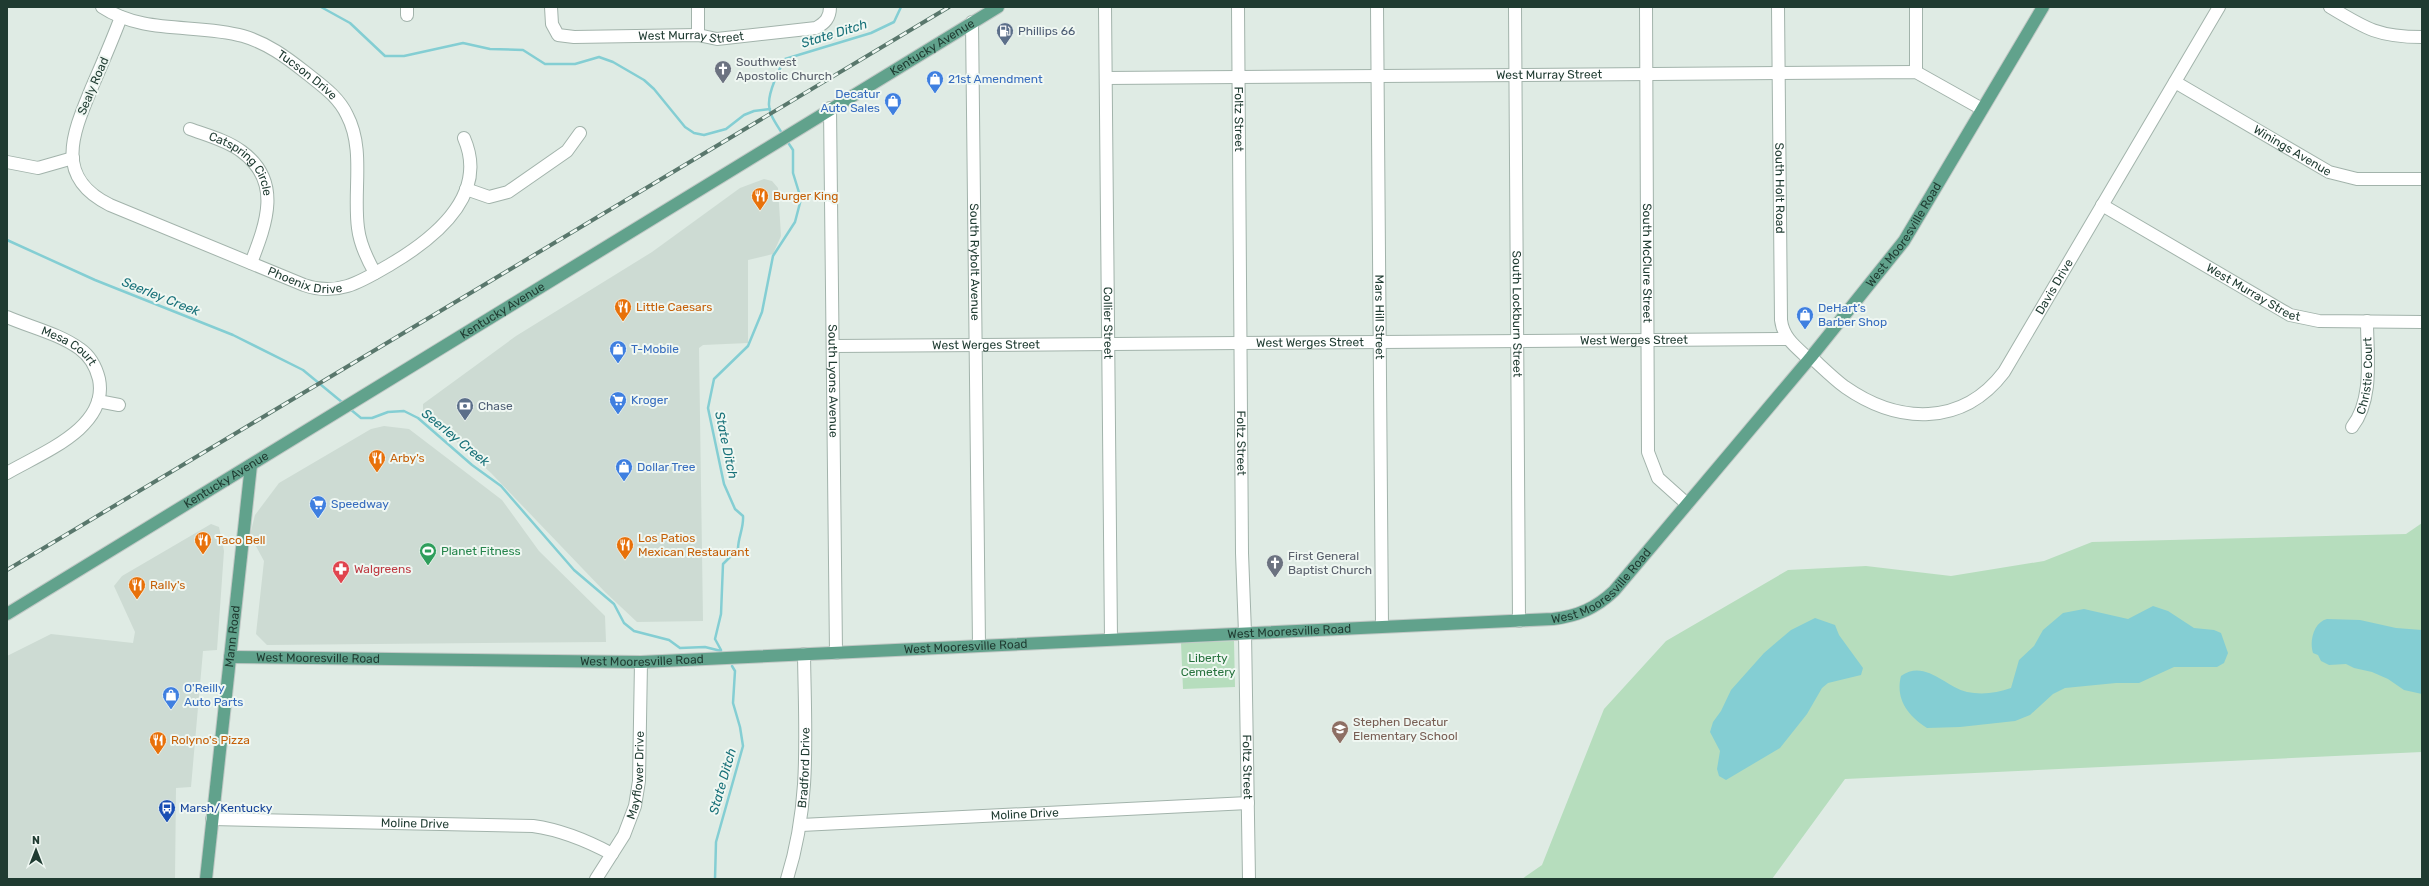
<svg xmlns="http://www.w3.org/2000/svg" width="2429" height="886" font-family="Rubik,sans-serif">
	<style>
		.built { fill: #cddbd3 }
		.green { fill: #b6ddbd }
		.water { fill: #84ced3 }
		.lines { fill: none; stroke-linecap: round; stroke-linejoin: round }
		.stream { stroke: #84ced3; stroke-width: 2.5 }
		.minor-casing { stroke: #a2b3ab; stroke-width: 14 }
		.major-casing { stroke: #c0c8c5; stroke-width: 14 }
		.minor { stroke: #fff; stroke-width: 12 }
		.major { stroke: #61a28c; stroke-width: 12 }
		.rail-casing { stroke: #59776c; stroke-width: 4 }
		.rail { stroke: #eff7f2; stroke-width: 2.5; stroke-dasharray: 8; stroke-linecap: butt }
		.labels { text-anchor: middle; stroke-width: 4; stroke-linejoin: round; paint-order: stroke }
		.service-label { font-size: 12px; fill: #4e5e75; stroke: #eff7f2; text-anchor: start }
		.street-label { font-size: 12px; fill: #1f3b31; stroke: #eff7f2 }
		.worship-label { font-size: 12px; fill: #5b616d; stroke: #eff7f2; text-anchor: start }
		.shop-label { font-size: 12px; fill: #366cbe; stroke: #eff7f2; text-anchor: start }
		.food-label { font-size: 12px; fill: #c56008; stroke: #eff7f2; text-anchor: start }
		.leisure-label { font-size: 12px; fill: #27864d; stroke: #eff7f2; text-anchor: start }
		.health-label { font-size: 12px; fill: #be3a42; stroke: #eff7f2; text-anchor: start }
		.park-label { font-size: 12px; fill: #28733e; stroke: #eff7f2 }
		.education-label { font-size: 12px; fill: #785e54; stroke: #eff7f2; text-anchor: start }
		.transit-label { font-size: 12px; fill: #164399; stroke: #eff7f2; text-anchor: start }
		.water-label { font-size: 13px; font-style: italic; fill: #187179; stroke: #eff7f2 }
	</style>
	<rect width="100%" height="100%" fill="#dfebe4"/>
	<path class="built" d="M764 179 772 181 778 188 781 236 773 254 748 260V343L703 345 699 348 703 621 637 622 605 592 491 473 423 411V404L516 336 652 252 740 188Z
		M384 426 409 429 502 500 539 551 605 616 606 642 267 645 256 634 264 561 250 535 255 515 279 483 371 429Z
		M211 524 219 527 224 551 217 650 203 651 191 787 176 788 175 879H7V656L51 634 133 643 135 632 114 586 122 576Z"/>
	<path class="green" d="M2422 523V752L1845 779 1772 879H1522L1542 865 1604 709 1666 641 1788 570 1866 566 1951 576 2044 561 2092 542 2406 534Z
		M1234 641 1235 687 1183 689 1181 643Z"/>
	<path class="water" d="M2153 606 2168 611 2194 628 2214 630 2221 633 2228 653 2224 663 2217 667H2174L2139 683H2116L2065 688 2053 694 2030 715 2015 721 1960 727 1927 728C1908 716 1895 699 1901 676 1925 659 1945 687 1967 692 1982 695 1997 693 2011 688L2019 660 2034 646 2043 630 2063 613 2084 609 2128 619Z
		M1815 618 1835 625 1839 635 1863 668 1861 675 1828 683 1822 688 1807 714 1780 748 1726 780 1719 776 1717 769 1720 751 1710 732 1713 722 1721 711 1731 690 1764 653 1791 630Z
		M2327 619 2360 620 2396 628 2422 630V694L2404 690 2388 679 2372 672 2354 668 2346 664 2329 665 2321 661 2318 655 2313 653C2309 641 2314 622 2327 619Z"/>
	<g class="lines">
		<path class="stream" d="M321 7 350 23 385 56H404L463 43 490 49 523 50 545 64H575L599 57 613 62 644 80 654 89 685 127 694 133 704 135 726 129 744 115 754 111 770 109
			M783 135C778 126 768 114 769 103 769 91 779 69 785 59L871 33 894 22 901 7
			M7 240 95 280 233 335 303 370 343 403
			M350 409 361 418H372L388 412 404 411 418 418 472 465 501 486 574 570 614 604 624 623 634 631 669 640 680 648 705 647 721 651
			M721 650 715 639 721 614 723 564 738 549C738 537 744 528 743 516L735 509 724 484 708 408 714 379 748 346 762 312 773 256 795 222 801 199 793 173V150L787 141
			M715 879 716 842 743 746 740 727 733 703 735 671 732 666"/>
		<g class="minor-casing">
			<g id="minor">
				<path id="s1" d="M102 7C144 35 197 23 243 36 267 43 286 57 305 72 321 85 338 96 347 115 365 149 353 191 358 228 360 245 367 259 375 273"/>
				<path d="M407 7V15"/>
				<path id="s2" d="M551 7 552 24 558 35 574 37 698 35 717 39 816 28C825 23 830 18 830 7"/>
				<path d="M698 7V35"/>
				<path id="s3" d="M1105 7 1111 639"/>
				<path id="s4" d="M1238 7 1242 553 1245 633 1249 879"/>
				<path id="s5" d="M1377 7 1382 626"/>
				<path id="s6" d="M1515 7 1519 621"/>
				<path id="s7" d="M1646 7 1648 452 1658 478 1687 504"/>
				<path id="s8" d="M1778 7 1781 320C1783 338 1796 347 1809 359"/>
				<path d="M1916 7V72"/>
				<path d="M2330 7C2366 29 2379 37 2422 37"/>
				<path id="s9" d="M121 17C112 41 102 64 92 87 73 133 53 177 110 205L304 285C338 297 362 281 391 264 435 238 489 195 464 138"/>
				<path id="s10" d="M972 22 979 646"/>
				<path id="s11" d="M1106 78 1916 72 1982 109"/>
				<path id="s12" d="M2175 82 2329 172 2357 179H2422"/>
				<path id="s13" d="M830 108 836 653"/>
				<path id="s14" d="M190 129C206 135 226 140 241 151 283 181 266 224 251 263"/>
				<path d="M7 162 38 168 73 158"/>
				<path d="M466 189 489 197 508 192 567 151 580 133"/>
				<path id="s15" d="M2102 205 2290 315 2319 321 2422 322"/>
				<path id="s16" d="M7 317C30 327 60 334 80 349 90 356 96 367 99 379 109 428 41 453 7 473"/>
				<path id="s17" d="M833 346 1788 339"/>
				<path id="s18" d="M1811 357C1822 367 1833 378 1845 387 1898 424 1962 427 2004 372L2219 7"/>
				<path d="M98 401 119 405"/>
				<path id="s19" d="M2352 427C2374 399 2367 355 2367 321"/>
				<path id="s20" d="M212 819 533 826C562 830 586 840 612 854"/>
				<path id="s21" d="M801 825 1248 803"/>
				<path id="s22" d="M596 879 624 835 635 806 639 781 641 662"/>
				<path id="s23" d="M787 879C811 803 805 733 804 654"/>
			</g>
		</g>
		<g class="major-casing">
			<g id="major">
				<path id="s24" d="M7 614 998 7"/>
				<path id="s25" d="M230 657 641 662 1553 619C1578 616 1596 608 1614 591L1811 357 1904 241 2043 7"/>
				<path id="s26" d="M206 879 251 465"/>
			</g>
		</g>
		<use href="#minor" class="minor"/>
		<use href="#major" class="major"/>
		<g class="rail-casing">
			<path id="rail" d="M7 570 949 7"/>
		</g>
		<use href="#rail" class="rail"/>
	</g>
	<defs>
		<g id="fuel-pin" transform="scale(0.9)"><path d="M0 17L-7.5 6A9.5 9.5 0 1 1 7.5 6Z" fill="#5c6f8a" stroke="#eff7f2"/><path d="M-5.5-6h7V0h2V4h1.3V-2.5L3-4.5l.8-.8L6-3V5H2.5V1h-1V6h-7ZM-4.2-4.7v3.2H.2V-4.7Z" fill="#fff"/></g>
		<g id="church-pin" transform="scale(0.9)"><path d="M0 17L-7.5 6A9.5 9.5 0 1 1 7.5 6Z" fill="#6b7280" stroke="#eff7f2"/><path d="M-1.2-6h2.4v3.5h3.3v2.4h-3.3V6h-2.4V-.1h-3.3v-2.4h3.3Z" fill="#fff"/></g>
		<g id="shop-pin" transform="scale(0.9)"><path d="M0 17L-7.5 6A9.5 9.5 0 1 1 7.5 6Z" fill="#3f7fe0" stroke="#eff7f2"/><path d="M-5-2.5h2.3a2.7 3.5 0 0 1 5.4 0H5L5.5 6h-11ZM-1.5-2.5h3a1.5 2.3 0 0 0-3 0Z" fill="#fff"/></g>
		<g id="restaurant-pin" transform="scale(0.9)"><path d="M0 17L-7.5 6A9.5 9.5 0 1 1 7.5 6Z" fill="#e8710a" stroke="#eff7f2"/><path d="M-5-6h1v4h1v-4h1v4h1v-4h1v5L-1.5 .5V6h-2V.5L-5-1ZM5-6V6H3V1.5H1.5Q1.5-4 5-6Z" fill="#fff"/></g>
		<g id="supermarket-pin" transform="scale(0.9)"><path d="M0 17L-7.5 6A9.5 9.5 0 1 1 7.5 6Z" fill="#3f7fe0" stroke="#eff7f2"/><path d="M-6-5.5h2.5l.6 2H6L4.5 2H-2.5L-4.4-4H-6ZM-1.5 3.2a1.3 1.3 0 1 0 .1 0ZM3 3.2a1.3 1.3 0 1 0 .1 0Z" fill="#fff"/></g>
		<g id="bank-pin" transform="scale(0.9)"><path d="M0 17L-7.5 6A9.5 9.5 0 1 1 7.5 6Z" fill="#5c6f8a" stroke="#eff7f2"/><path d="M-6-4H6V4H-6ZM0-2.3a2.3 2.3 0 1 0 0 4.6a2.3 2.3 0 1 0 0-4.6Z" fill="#fff"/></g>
		<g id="stadium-pin" transform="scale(0.9)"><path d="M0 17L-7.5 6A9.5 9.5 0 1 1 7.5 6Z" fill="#2e9e5b" stroke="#eff7f2"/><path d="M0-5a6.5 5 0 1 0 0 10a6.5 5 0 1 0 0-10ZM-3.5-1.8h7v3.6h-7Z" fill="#fff"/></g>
		<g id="pharmacy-pin" transform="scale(0.9)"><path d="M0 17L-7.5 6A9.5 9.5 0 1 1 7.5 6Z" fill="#e0444e" stroke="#eff7f2"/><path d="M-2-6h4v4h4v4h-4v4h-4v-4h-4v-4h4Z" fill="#fff"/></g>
		<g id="school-pin" transform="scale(0.9)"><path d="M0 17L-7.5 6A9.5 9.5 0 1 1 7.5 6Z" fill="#8d6e63" stroke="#eff7f2"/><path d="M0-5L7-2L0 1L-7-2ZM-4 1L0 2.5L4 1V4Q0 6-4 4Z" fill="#fff"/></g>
		<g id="bus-pin" transform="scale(0.9)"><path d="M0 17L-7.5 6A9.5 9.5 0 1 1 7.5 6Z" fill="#1a4fb4" stroke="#eff7f2"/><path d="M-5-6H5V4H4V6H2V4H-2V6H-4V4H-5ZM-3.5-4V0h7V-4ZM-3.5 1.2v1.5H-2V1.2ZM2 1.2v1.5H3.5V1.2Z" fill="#fff"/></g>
	</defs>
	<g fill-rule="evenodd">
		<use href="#fuel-pin" x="1005" y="31"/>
		<use href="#church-pin" x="723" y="69"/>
		<use href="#shop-pin" x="935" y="79"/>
		<use href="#shop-pin" x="893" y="101"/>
		<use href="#restaurant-pin" x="760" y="196"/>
		<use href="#restaurant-pin" x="623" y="307"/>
		<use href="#shop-pin" x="1805" y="315"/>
		<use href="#shop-pin" x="618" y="349"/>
		<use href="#supermarket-pin" x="618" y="400"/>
		<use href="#bank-pin" x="465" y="406"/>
		<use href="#restaurant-pin" x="377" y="458"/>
		<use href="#shop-pin" x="624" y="467"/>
		<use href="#supermarket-pin" x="318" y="504"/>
		<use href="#restaurant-pin" x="203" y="540"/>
		<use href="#restaurant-pin" x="625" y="545"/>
		<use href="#stadium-pin" x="428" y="551"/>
		<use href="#church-pin" x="1275" y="563"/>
		<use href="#pharmacy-pin" x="341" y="569"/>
		<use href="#restaurant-pin" x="137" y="585"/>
		<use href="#shop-pin" x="171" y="695"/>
		<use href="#school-pin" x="1340" y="729"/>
		<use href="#restaurant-pin" x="158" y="740"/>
		<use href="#bus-pin" x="167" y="808"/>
	</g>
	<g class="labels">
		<g class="service-label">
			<text x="1018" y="35">Phillips 66</text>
			<text x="478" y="410">Chase</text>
		</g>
		<g class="street-label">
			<text dy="4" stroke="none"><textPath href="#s2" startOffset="163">West Murray Street</textPath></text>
			<text dy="4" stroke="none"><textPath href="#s24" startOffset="1085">Kentucky Avenue</textPath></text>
			<text dy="4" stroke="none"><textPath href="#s1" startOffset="221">Tucson Drive</textPath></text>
			<text dy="4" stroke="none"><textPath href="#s11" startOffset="443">West Murray Street</textPath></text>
			<text transform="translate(93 86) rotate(-67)" y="4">Sealy Road</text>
			<text dy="4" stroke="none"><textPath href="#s4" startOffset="112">Foltz Street</textPath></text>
			<text dy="4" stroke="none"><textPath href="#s12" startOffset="136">Winings Avenue</textPath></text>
			<text dy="4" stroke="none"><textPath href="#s14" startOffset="65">Catspring Circle</textPath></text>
			<text dy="4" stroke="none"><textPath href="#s8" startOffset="181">South Holt Road</textPath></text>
			<text dy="4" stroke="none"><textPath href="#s25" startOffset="1852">West Mooresville Road</textPath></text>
			<text dy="4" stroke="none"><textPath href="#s10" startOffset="240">South Rybolt Avenue</textPath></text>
			<text dy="4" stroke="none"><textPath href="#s7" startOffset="256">South McClure Street</textPath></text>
			<text dy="4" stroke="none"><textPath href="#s9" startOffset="423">Phoenix Drive</textPath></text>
			<text dy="4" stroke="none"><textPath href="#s18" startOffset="323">Davis Drive</textPath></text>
			<text dy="4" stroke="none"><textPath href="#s15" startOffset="175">West Murray Street</textPath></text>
			<text dy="4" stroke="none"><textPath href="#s24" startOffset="581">Kentucky Avenue</textPath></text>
			<text dy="4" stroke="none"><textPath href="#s6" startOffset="307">South Lockburn Street</textPath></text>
			<text dy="4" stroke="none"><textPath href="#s5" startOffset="310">Mars Hill Street</textPath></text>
			<text dy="4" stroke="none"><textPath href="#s3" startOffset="316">Collier Street</textPath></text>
			<text dy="4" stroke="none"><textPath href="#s17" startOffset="801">West Werges Street</textPath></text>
			<text dy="4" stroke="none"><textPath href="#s17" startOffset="477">West Werges Street</textPath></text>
			<text dy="4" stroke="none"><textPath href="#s17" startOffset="153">West Werges Street</textPath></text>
			<text dy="4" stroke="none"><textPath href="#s16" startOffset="69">Mesa Court</textPath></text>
			<text dy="4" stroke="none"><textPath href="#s19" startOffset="54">Christie Court</textPath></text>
			<text dy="4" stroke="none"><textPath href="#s13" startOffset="273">South Lyons Avenue</textPath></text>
			<text dy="4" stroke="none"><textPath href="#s4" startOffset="436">Foltz Street</textPath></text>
			<text dy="4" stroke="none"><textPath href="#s24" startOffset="257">Kentucky Avenue</textPath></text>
			<text dy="4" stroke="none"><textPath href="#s25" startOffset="1384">West Mooresville Road</textPath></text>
			<text dy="4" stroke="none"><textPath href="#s25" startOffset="1060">West Mooresville Road</textPath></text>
			<text dy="4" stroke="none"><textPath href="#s26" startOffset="244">Mann Road</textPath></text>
			<text dy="4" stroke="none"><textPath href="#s25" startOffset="736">West Mooresville Road</textPath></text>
			<text dy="4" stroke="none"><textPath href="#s25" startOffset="88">West Mooresville Road</textPath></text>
			<text dy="4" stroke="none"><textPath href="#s25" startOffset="412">West Mooresville Road</textPath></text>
			<text dy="4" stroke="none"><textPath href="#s4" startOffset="760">Foltz Street</textPath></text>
			<text dy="4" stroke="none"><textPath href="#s23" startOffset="113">Bradford Drive</textPath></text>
			<text dy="4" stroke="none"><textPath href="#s22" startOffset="114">Mayflower Drive</textPath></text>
			<text dy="4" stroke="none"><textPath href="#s21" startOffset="224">Moline Drive</textPath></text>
			<text dy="4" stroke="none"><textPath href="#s20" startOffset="203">Moline Drive</textPath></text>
		</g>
		<g class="worship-label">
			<text x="736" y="66">Southwest<tspan x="736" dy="14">Apostolic Church</tspan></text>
			<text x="1288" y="560">First General<tspan x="1288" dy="14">Baptist Church</tspan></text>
		</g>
		<g class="shop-label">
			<text x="948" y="83">21st Amendment</text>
			<text x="880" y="98" text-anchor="end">Decatur<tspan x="880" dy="14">Auto Sales</tspan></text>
			<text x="1818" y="312">DeHart’s<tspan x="1818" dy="14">Barber Shop</tspan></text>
			<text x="631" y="353">T-Mobile</text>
			<text x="631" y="404">Kroger</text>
			<text x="637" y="471">Dollar Tree</text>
			<text x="331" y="508">Speedway</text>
			<text x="184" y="692">O'Reilly<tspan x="184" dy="14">Auto Parts</tspan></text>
		</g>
		<g class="food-label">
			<text x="773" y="200">Burger King</text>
			<text x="636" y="311">Little Caesars</text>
			<text x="390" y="462">Arby's</text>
			<text x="638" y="542">Los Patios<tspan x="638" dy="14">Mexican Restaurant</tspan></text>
			<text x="216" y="544">Taco Bell</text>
			<text x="150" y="589">Rally's</text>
			<text x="171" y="744">Rolyno's Pizza</text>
		</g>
		<g class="leisure-label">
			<text x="441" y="555">Planet Fitness</text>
		</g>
		<g class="health-label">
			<text x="354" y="573">Walgreens</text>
		</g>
		<g class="park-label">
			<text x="1208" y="662">Liberty<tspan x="1208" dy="14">Cemetery</tspan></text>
		</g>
		<g class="education-label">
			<text x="1353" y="726">Stephen Decatur<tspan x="1353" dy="14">Elementary School</tspan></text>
		</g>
		<g class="transit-label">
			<text x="180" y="812">Marsh/Kentucky</text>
		</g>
		<g class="water-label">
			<text transform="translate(834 33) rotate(-17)" y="5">State Ditch</text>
			<text transform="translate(161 296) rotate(22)" y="5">Seerley Creek</text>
			<text transform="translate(456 437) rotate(39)" y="5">Seerley Creek</text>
			<text transform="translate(727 445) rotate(78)" y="5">State Ditch</text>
			<text transform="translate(722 781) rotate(-74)" y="5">State Ditch</text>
		</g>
	</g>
	<rect width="2429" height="886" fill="none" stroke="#1f3b31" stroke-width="16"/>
	<g transform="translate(36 850)" stroke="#eff7f2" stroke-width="3" paint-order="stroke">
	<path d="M0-3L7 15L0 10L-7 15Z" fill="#1f3b31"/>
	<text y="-6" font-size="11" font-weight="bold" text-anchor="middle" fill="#1f3b31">N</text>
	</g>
</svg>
